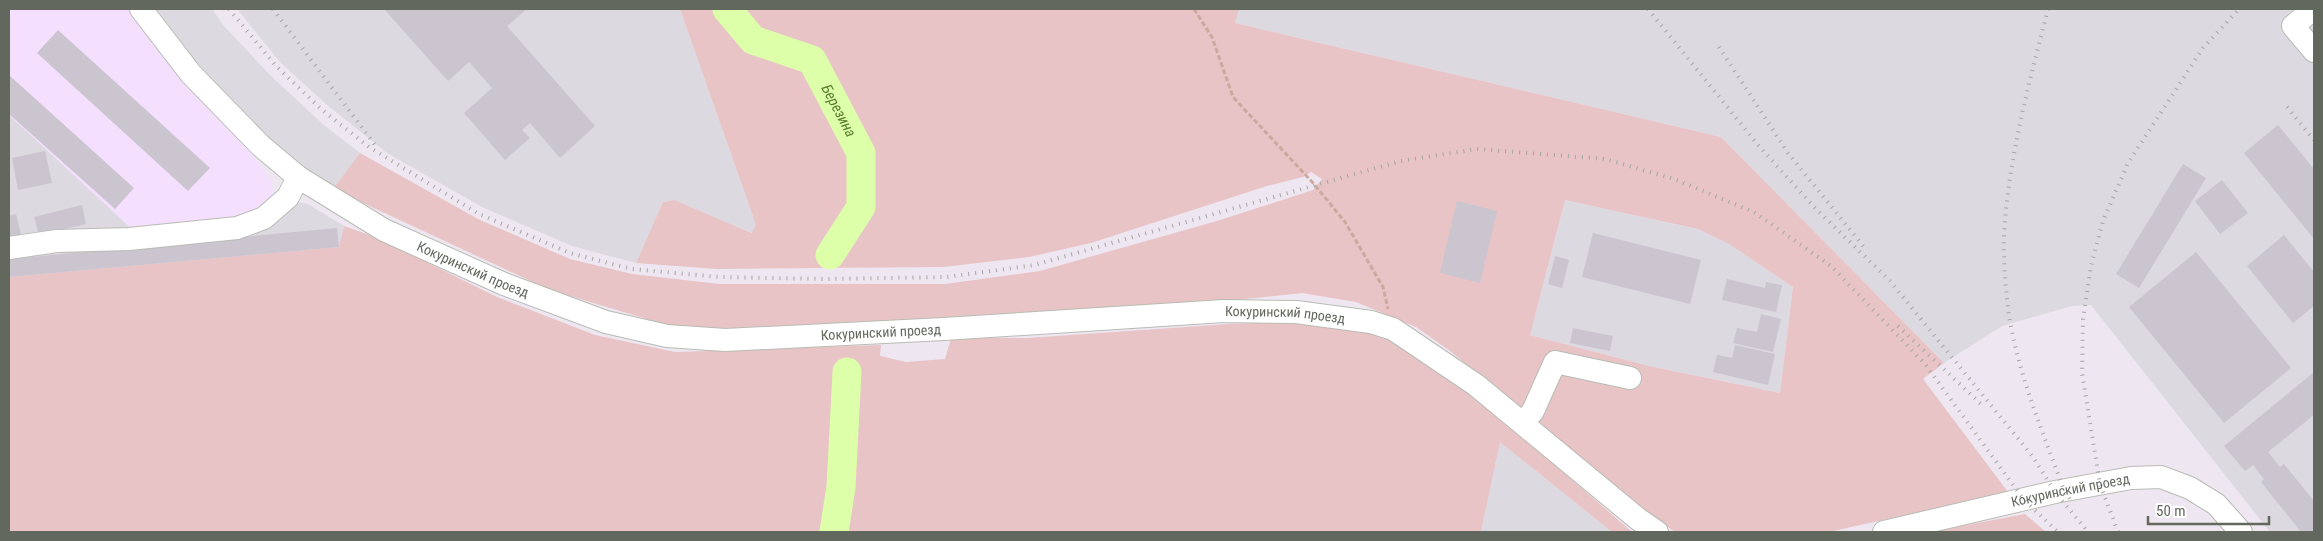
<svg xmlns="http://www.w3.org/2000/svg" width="2323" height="541" font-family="'Roboto Condensed',sans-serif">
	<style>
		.commercial { fill: #f5dffe }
		.industrial { fill: #ddd9e0 }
		.green { fill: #e8c4c6; fill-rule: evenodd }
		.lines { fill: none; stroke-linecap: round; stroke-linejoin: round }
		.river { stroke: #deffa9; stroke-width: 29 }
		.building { fill: #cbc5cf }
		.minor-casing { stroke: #b8bcb4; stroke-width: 24 }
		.path { stroke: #cca99e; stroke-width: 3; stroke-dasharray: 5 2.5; stroke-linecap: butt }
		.minor { stroke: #fff; stroke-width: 22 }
		.rail { stroke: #a4a6a2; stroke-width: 4; stroke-dasharray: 1 6; stroke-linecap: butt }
		.labels { text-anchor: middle; stroke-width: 4; stroke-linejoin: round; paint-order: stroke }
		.street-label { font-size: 14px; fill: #63685e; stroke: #fff }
		.water-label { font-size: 15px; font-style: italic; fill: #5b7e32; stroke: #fff }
	</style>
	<rect width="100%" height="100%" fill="#eee7f1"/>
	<path class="commercial" d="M9 9H129L185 78 253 154 271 181 273 192 269 206 262 216 137 234 9 115Z"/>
	<path class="industrial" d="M149 9H212L224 26 271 76 325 126 360 153 333 189 303 171 195 69Z
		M237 9H680L756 225 753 233 673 200 663 202 636 263 572 246 482 207 387 153 326 104 280 62Z
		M1239 9H2314V532H2270L2091 305 2072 306 2002 326 1944 363 1721 137 1235 23Z
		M9 115 137 234 244 222 296 202 308 204 344 226 339 247 9 277Z
		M1565 200 1698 229 1729 244 1793 287 1780 393 1649 366 1530 335Z
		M1500 442 1612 532H1481Z"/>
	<path class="green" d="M680 9H1239L1235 23 1721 137 1944 363 1923 379 2008 492 1829 532H1675L1632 502 1450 351 1416 327 1356 302 1302 293 1227 301 804 328H713L667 325 550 290 333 189 360 153 478 219 570 259 632 274 719 284H945L1040 271 1217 221 1313 190 1322 179 1311 172 1303 177 1267 186 1091 243 1029 257 944 267 717 269 636 263 663 202 674 200 752 233 756 225ZM1565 200 1698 229 1729 244 1793 287 1780 393 1649 366 1530 335Z
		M344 226 378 238 497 297 595 335 675 352 881 345 880 356 906 362 945 359 951 338H1028L1229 324 1291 322 1357 329 1392 341 1440 369 1524 438 1632 532H1612L1500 442 1481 532H9V277L339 247Z
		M2025 514 2046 532H1930Z"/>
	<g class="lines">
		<g class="river">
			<path id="s1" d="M727 9 753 40 812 60 861 153V207L830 255"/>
			<path d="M834 532 841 487 847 372"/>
		</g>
	</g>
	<path class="building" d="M384 9H527L507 26 595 126 560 158 530 123 522 130 530 138 505 160 464 113 492 88 469 62 448 81Z
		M58 30 210 168 188 191 37 53Z
		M9 75 134 188 115 209 9 114Z
		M2278 125 2314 169V239L2244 153Z
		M45 151 52 183 18 190 12 158Z
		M2183 164 2206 178 2139 288 2116 274Z
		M2222 180 2248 213 2220 234 2195 201Z
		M1457 201 1497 211 1480 283 1440 273Z
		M82 205 86 224 39 235 34 217Z
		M16 214 21 235 9 238V216Z
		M337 228 339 247 9 277V259Z
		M1593 233 1701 260 1690 304 1582 277Z
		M2284 235 2314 272V306L2293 323 2247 266Z
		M2196 252 2291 368 2224 423 2129 307Z
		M1555 256 1569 260 1562 288 1548 284Z
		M1727 279 1765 288 1766 282 1782 285 1776 312 1722 300Z
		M1761 314 1781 319 1773 352 1733 343 1737 328 1757 332Z
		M1573 328 1613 336 1610 351 1570 343Z
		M1735 345 1775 354 1768 385 1713 372 1717 355 1732 358Z
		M2314 372V415L2268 452 2280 467 2284 464 2314 501V532H2301L2261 482 2264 479 2253 465 2245 471 2224 446Z"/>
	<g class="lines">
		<g class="minor-casing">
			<g id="minor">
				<path id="s2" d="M141 9 191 74 261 146 298 177 384 230 504 284 606 322 667 336 725 340 944 329 1224 311 1296 312 1371 322 1393 329 1476 385 1638 519 1657 532"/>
				<path d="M2313 9 2293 26 2314 51"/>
				<path d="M9 248 57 241 129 239 237 228 264 218 288 197 298 177"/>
				<path d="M1523 423 1533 411 1555 362 1630 378"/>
				<path id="s3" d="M1884 532 2055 492 2131 478 2161 477 2190 488 2216 504 2241 532"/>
			</g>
		</g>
		<path class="path" d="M1194 9 1212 37 1233 97 1314 184 1345 222 1383 287 1388 309"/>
		<use href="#minor" class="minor"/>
		<path class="rail" d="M229 9 276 66 321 109 369 147 479 214 570 253 632 269 719 277 825 279 947 277 1034 265 1401 161 1477 149 1605 159 1674 179 1754 212 1831 266 1925 364 2024 500 2058 532
			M273 9 378 149
			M1648 9 1758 145 1814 207 1890 281 2033 457 2055 492 2088 532
			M2048 9C2029 83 2008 160 2004 236 2003 259 2006 294 2009 316 2019 376 2043 433 2064 490L2071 501
			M1719 47 1788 153 1864 247
			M2287 107 2314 140
			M1898 326 1983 406
			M2118 532 2100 484 2082 373 2083 319 2091 266 2103 221 2128 163 2203 48 2239 9"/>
	</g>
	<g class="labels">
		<g class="street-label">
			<text dy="5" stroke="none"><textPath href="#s2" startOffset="429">Кокуринский проезд</textPath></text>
			<text dy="5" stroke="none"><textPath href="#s2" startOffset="1254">Кокуринский проезд</textPath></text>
			<text dy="5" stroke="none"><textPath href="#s2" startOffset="849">Кокуринский проезд</textPath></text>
			<text dy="5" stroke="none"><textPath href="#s3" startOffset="191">Кокуринский проезд</textPath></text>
		</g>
		<g class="water-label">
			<text dy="5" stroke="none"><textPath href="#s1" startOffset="160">Березина</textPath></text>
		</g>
	</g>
	<rect width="2323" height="541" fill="none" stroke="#63685e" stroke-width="20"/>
	<path d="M2148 516v8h121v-8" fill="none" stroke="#63685e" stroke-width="2.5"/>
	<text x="2156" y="516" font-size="15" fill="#63685e" stroke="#ffffff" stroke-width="4" paint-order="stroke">50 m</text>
</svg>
